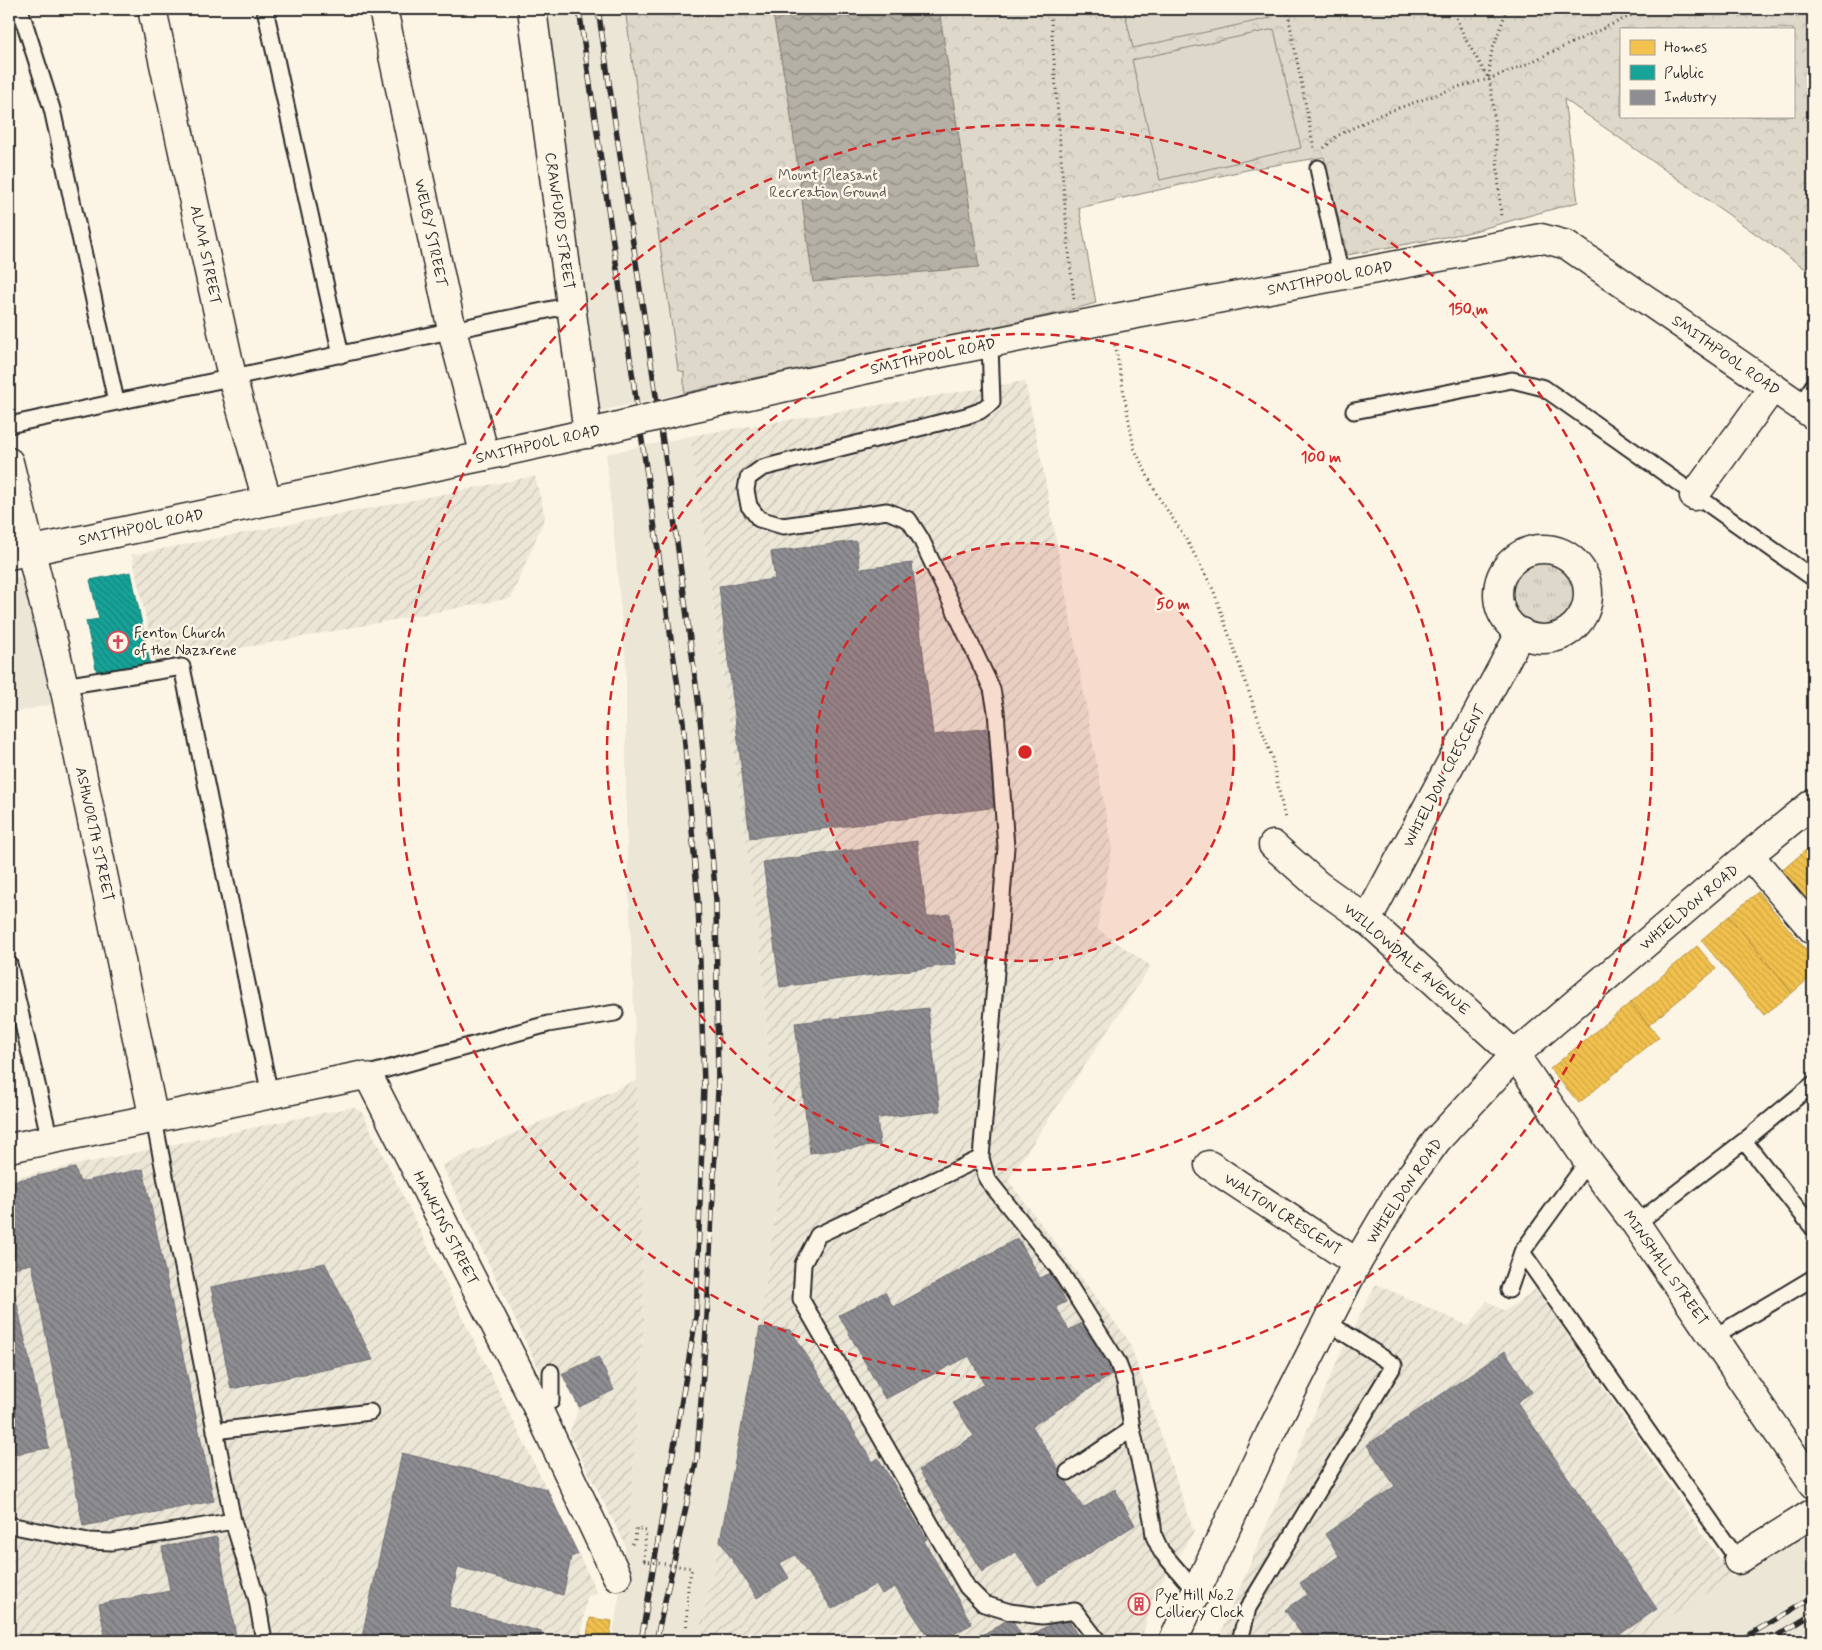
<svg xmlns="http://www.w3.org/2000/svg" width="1822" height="1650" font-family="Mynerve,sans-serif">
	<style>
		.built { fill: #ece6d7 }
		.industrial { fill: url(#industrial-furrows) }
		.grass { fill: url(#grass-tufts); stroke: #84827a }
		.park { fill: url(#park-crowns); stroke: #84827a; fill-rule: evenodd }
		.pitch { fill: #ded8ca; stroke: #84827a }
		.water { fill: url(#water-waves); stroke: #7d7b74 }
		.homes { fill: url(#homes-back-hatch); stroke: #b69444 }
		.public { fill: url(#public-back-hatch); stroke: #1d7f77 }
		.industry { fill: url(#industry-back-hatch); stroke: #707073 }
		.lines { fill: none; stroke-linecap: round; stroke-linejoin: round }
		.service-casing { stroke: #2b2b2b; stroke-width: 19 }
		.minor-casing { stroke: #2b2b2b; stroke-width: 31 }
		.tertiary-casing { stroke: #2b2b2b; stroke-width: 31 }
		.path { stroke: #2b2b2b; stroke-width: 3; stroke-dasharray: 1 4; stroke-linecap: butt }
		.service { stroke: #fcf5e5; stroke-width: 15 }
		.minor { stroke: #fcf5e5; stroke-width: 28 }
		.tertiary { stroke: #fcf5e5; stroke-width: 28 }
		.rail-casing { stroke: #2b2b2b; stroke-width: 5.5 }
		.rail { stroke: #fcf5e5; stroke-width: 4; stroke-dasharray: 11; stroke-linecap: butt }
		.tertiary-bridge-casing { stroke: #2b2b2b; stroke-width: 31; stroke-linecap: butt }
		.path-bridge { stroke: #2b2b2b; stroke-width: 3; stroke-dasharray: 1 4; stroke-linecap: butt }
		.tertiary-bridge { stroke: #fcf5e5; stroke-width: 28 }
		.ring { fill: none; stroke: #d62828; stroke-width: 2.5; stroke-dasharray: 9 6 }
		.labels { text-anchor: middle; stroke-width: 5; stroke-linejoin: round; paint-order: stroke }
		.park-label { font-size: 15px; fill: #585653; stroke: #fcf5e5 }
		.street-label { font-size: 15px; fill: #2b2b2b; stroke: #fcf5e5 }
		.poi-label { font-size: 15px; fill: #2b2b2b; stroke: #fcf5e5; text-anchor: start }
		.centre { fill: #d62828; stroke: #fcf5e5; stroke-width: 2.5 }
		.ring-label { font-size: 15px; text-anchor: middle; font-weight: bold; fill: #d62828; stroke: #fcf5e5; stroke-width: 5; stroke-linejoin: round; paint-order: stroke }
	</style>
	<defs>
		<pattern id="industrial-furrows" width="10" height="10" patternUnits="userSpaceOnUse" patternTransform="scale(1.25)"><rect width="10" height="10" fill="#ece6d7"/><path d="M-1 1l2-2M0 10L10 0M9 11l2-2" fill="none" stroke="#cbc5b9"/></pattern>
		<pattern id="grass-tufts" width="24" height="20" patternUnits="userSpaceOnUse" patternTransform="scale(1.25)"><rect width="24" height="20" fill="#ded8ca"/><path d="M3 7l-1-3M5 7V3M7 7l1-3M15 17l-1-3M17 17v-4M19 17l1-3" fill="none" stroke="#bfbaae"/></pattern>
		<pattern id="park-crowns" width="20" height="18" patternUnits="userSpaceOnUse" patternTransform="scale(1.25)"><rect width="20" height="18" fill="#ded8ca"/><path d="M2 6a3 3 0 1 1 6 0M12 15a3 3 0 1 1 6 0" fill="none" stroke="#bfbaae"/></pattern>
		<pattern id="water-waves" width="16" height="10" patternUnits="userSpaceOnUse" patternTransform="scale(1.25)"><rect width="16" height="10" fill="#b4b0a5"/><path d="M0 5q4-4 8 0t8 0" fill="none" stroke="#938f87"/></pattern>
		<pattern id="homes-back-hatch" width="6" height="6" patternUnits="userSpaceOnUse" patternTransform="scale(1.25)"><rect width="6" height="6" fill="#f2c14e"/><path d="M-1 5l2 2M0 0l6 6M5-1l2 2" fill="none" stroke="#d0a644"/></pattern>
		<pattern id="public-back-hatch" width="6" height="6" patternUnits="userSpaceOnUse" patternTransform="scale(1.25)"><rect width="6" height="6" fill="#17a398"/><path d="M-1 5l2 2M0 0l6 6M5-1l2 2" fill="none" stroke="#15857c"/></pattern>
		<pattern id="industry-back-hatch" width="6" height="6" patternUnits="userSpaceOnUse" patternTransform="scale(1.25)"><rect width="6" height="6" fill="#8d8d92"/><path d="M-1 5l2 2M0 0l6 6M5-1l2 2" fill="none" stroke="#737377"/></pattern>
	</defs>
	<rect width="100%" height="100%" fill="#fcf5e5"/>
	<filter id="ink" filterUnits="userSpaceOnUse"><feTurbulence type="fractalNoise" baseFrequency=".02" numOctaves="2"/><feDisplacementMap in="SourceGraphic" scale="10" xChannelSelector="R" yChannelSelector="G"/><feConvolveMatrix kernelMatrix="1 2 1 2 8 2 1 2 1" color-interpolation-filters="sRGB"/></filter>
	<g filter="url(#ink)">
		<path class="built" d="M546 9H625L638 106 664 261 678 370 684 372V393L600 411Z
			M690 436 761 953 778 1193 760 1327 720 1541 697 1641H612L625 1559V1544L628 1543 644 1320 637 1080 626 822V664L606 454Z
			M23 576 52 704 9 714V580Z
			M1813 1528V1641H1630L1664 1618Z"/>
		<path class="industrial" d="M1025 381 1043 469 1112 848 1097 929 1151 966 1008 1180 1129 1341 1194 1532 1154 1594 1141 1641H697L720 1541 760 1327 778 1193 761 953 690 436Z
			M535 476 545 517 511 598 156 664 132 555Z
			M637 1080 644 1321 628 1544H625L569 1434 579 1407 562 1374 539 1370 442 1165Z
			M352 1107 362 1112 597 1592 587 1597 580 1641H10L9 1179Z
			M1376 1284 1469 1326 1487 1301 1505 1311 1536 1289 1732 1577 1630 1641H1217L1341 1352Z"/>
		<path class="grass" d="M1512 594a31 31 0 1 1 62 0a31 31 0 1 1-62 0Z"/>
		<path class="park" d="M625 9H1813V274L1564 99 1578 202 1467 233 1347 255 1324 157 1251 169 1079 208 1096 303 1063 312 684 393V372L678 370C662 249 641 129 625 9ZM1621 29H1793V116H1621Z"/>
		<path class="pitch" d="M1124 9H1267L1270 18 1133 48Z
			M1274 29 1301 148 1160 180 1132 60Z"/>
		<path class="water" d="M772 9H939L979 267 813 282 789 102Z"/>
		<path class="homes" d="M1813 844V893L1803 901 1779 873Z
			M1758 892 1813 958V975L1792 993 1729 916Z
			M1729 916 1792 993 1764 1015 1701 940Z
			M1697 946 1716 969 1649 1025 1630 1003Z
			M1630 1003 1659 1037 1579 1103 1550 1069Z
			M590 1618 612 1621 609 1641H586Z"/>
		<path class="public" d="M131 572 150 663 97 674 86 621 99 619 90 580Z"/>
		<path class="industry" d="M856 541 860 569 912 563 933 735 988 728 998 807 750 838 719 586 775 579 771 552Z
			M917 841 927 917 950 914 956 964 780 987 763 862Z
			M928 1008 940 1111 877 1118 880 1145 810 1153 795 1023Z
			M75 1168 80 1182 143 1169 214 1501 83 1526 32 1264 9 1269V1182Z
			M1018 1238 1040 1278 1051 1273 1066 1302 1056 1307 1069 1330 1082 1323 1113 1374 1032 1426 1083 1508 1115 1489 1135 1525 1038 1585 1016 1552 982 1572 919 1470 974 1436 953 1403 984 1384 969 1356 885 1399 839 1315 885 1292 893 1307Z
			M325 1263 373 1360 231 1389 211 1287Z
			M15 1295 49 1448 9 1455V1296Z
			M760 1327 791 1330 873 1462 878 1458 927 1539 924 1541 972 1624 941 1641H931L895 1587 882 1594 876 1584 832 1609 795 1555 780 1563 789 1578 757 1598 720 1541Z
			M1505 1351 1532 1392 1517 1402 1657 1609 1610 1641H1306L1285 1610 1307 1595 1300 1583 1339 1556 1325 1534 1395 1486 1367 1445Z
			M598 1357 614 1390 579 1407 562 1374Z
			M402 1453 547 1489 578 1554 571 1557 563 1595 458 1567 449 1607 542 1632 540 1641H361Z
			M217 1537 237 1641H106L99 1604 170 1591 162 1547Z
			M1137 1599 1145 1602 1142 1610 1134 1606Z
			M1065 1615 1081 1641H972L1011 1618 1024 1640Z"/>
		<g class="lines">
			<g class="service-casing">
				<path id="service" d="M20 9 52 109 116 401
					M265 9 341 355
					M1318 168 1341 276
					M990 344 992 402 980 411 966 416 762 468 748 478 746 490 749 506 759 519 783 526 887 511 909 520 921 539 992 689 996 711 1006 847 981 1158 987 1179 1058 1268 1117 1361 1125 1382 1132 1429 1152 1519 1154 1536 1161 1551 1196 1592
					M1800 406 1813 386
					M1354 411 1512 380 1544 388 1813 578
					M9 425 571 305
					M64 686 182 667 270 1095
					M9 964 50 1140
					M362 1076 548 1024 615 1013
					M154 1120 233 1521 257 1600 264 1641
					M1744 1141 1813 1228
					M981 1158 818 1235 803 1264 801 1299 967 1587 984 1604 1010 1612 1042 1616 1075 1611 1098 1641
					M1636 1224 1744 1141 1813 1084
					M1522 1252 1738 1560
					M1509 1290 1522 1252 1588 1161
					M1714 1337 1813 1278
					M537 1407 551 1401V1372
					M215 1431 370 1412
					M1068 1472 1132 1429
					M9 1525 88 1541 112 1542 233 1521
					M1240 1641 1248 1608 1394 1365 1327 1322"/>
			</g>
			<g class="minor-casing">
				<path id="minor" d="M152 9 232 377 267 500
					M383 9 452 330 485 456
					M532 9 588 434
					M9 462 64 686 154 1120
					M1694 496 1773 387
					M1498 594a45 45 0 1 1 90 0a45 45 0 1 1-90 0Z
					M1273 845 1318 885 1367 920 1515 1055 1588 1161 1636 1224 1813 1484
					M1749 855 1813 930
					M1367 920 1521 632
					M9 1148 360 1076 370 1079 537 1407 617 1576
					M1209 1165 1357 1263
					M1738 1560 1813 1513"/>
			</g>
			<g class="tertiary-casing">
				<path id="tertiary" d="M686 409 940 353 1110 319 1541 238 1567 245 1813 415
					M9 555 485 456 602 430
					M1173 1641 1270 1434 1357 1263 1399 1192 1437 1140 1515 1055 1749 855 1813 803"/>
			</g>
			<path class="path" d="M1050 9C1058 106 1063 203 1074 300
				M1287 9 1314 148
				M1452 9 1466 40 1489 79 1493 101 1501 218
				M1489 77 1491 54 1507 9
				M1324 148 1337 136 1379 115 1461 86 1489 79 1520 67 1645 9
				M1115 345 1134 448 1157 495 1185 537 1213 589 1272 758 1285 819
				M632 1544 635 1540 636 1529 646 1531 644 1561
				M686 1641 688 1586 692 1568"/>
			<use href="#service" class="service"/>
			<use href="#minor" class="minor"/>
			<use href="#tertiary" class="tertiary"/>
			<g class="rail-casing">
				<path id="rail" d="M579 9 683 721 698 902 704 1085 696 1317 641 1641
					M598 9 670 489 699 707 716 900 718 1090 707 1316 697 1458 656 1641
					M1739 1641 1813 1597
					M1768 1641 1813 1614"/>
			</g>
			<use href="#rail" class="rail"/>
			<g class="tertiary-bridge-casing">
				<path id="tertiary-bridge" d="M602 430 686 409"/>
			</g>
			<path class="path-bridge" d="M644 1561 692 1568"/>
			<use href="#tertiary-bridge" class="tertiary-bridge"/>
		</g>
	</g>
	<circle cx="1025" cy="752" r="209" fill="#d62828" fill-opacity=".12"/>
	<g class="ring">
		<circle cx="1025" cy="752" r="209"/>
		<circle cx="1025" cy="752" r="418"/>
		<circle cx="1025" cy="752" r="627"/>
	</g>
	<defs>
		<g id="church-ring" transform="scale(1.125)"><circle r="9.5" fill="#fcf5e5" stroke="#d1495b" stroke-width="1.5"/><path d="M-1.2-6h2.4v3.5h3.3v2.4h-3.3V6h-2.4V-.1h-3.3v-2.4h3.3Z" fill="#d1495b"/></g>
		<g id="building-ring" transform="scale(1.125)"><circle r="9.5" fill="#fcf5e5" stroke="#d1495b" stroke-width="1.5"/><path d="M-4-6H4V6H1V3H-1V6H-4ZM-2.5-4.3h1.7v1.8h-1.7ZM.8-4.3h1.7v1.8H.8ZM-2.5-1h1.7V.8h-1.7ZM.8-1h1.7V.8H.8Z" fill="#d1495b"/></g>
	</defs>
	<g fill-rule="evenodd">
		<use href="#church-ring" x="118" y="642"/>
		<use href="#building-ring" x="1139" y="1604"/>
	</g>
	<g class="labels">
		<g class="park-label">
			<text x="828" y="180">Mount Pleasant<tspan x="828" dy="17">Recreation Ground</tspan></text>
		</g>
		<g class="street-label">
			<text transform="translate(560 221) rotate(82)" y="5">CRAWFURD STREET</text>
			<text transform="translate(431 233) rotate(78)" y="5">WELBY STREET</text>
			<text transform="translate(206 255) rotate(78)" y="5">ALMA STREET</text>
			<text transform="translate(1330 278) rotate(-11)" y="5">SMITHPOOL ROAD</text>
			<text transform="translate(1726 355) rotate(35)" y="5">SMITHPOOL ROAD</text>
			<text transform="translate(933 356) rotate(-12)" y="5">SMITHPOOL ROAD</text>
			<text transform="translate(538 444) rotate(-13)" y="5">SMITHPOOL ROAD</text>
			<text transform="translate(141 527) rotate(-12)" y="5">SMITHPOOL ROAD</text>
			<text transform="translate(1444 776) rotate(-62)" y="5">WHIELDON CRESCENT</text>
			<text transform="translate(95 834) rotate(78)" y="5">ASHWORTH STREET</text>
			<text transform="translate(1689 907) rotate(-40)" y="5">WHIELDON ROAD</text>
			<text transform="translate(1407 959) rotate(41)" y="5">WILLOWDALE AVENUE</text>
			<text transform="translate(1404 1191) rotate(-56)" y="5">WHIELDON ROAD</text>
			<text transform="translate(1283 1214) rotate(33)" y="5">WALTON CRESCENT</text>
			<text transform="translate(446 1228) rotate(63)" y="5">HAWKINS STREET</text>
			<text transform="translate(1666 1268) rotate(55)" y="5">MINSHALL STREET</text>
		</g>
		<g class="poi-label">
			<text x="134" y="638">Fenton Church<tspan x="134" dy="17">of the Nazarene</tspan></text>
			<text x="1155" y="1600">Pye Hill No.2<tspan x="1155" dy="17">Colliery Clock</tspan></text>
		</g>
	</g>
	<circle cx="1025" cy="752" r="8" class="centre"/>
	<g class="ring-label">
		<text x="1468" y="314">150 m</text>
		<text x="1321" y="462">100 m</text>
		<text x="1173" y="609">50 m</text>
	</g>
	<rect width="1822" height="1650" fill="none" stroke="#fcf5e5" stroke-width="30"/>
	<rect x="15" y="15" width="1792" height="1620" fill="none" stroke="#2b2b2b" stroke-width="2" filter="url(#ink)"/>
	<rect x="1620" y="28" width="175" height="90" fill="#fcf5e5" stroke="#a8a49b"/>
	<rect x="1630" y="40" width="25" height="15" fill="#f2c14e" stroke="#a8a49b"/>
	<text x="1664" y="52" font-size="15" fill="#2b2b2b">Homes</text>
	<rect x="1630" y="65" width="25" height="15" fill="#17a398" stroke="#a8a49b"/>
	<text x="1664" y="78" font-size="15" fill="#2b2b2b">Public</text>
	<rect x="1630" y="90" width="25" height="15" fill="#8d8d92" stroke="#a8a49b"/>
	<text x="1664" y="102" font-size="15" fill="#2b2b2b">Industry</text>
</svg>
